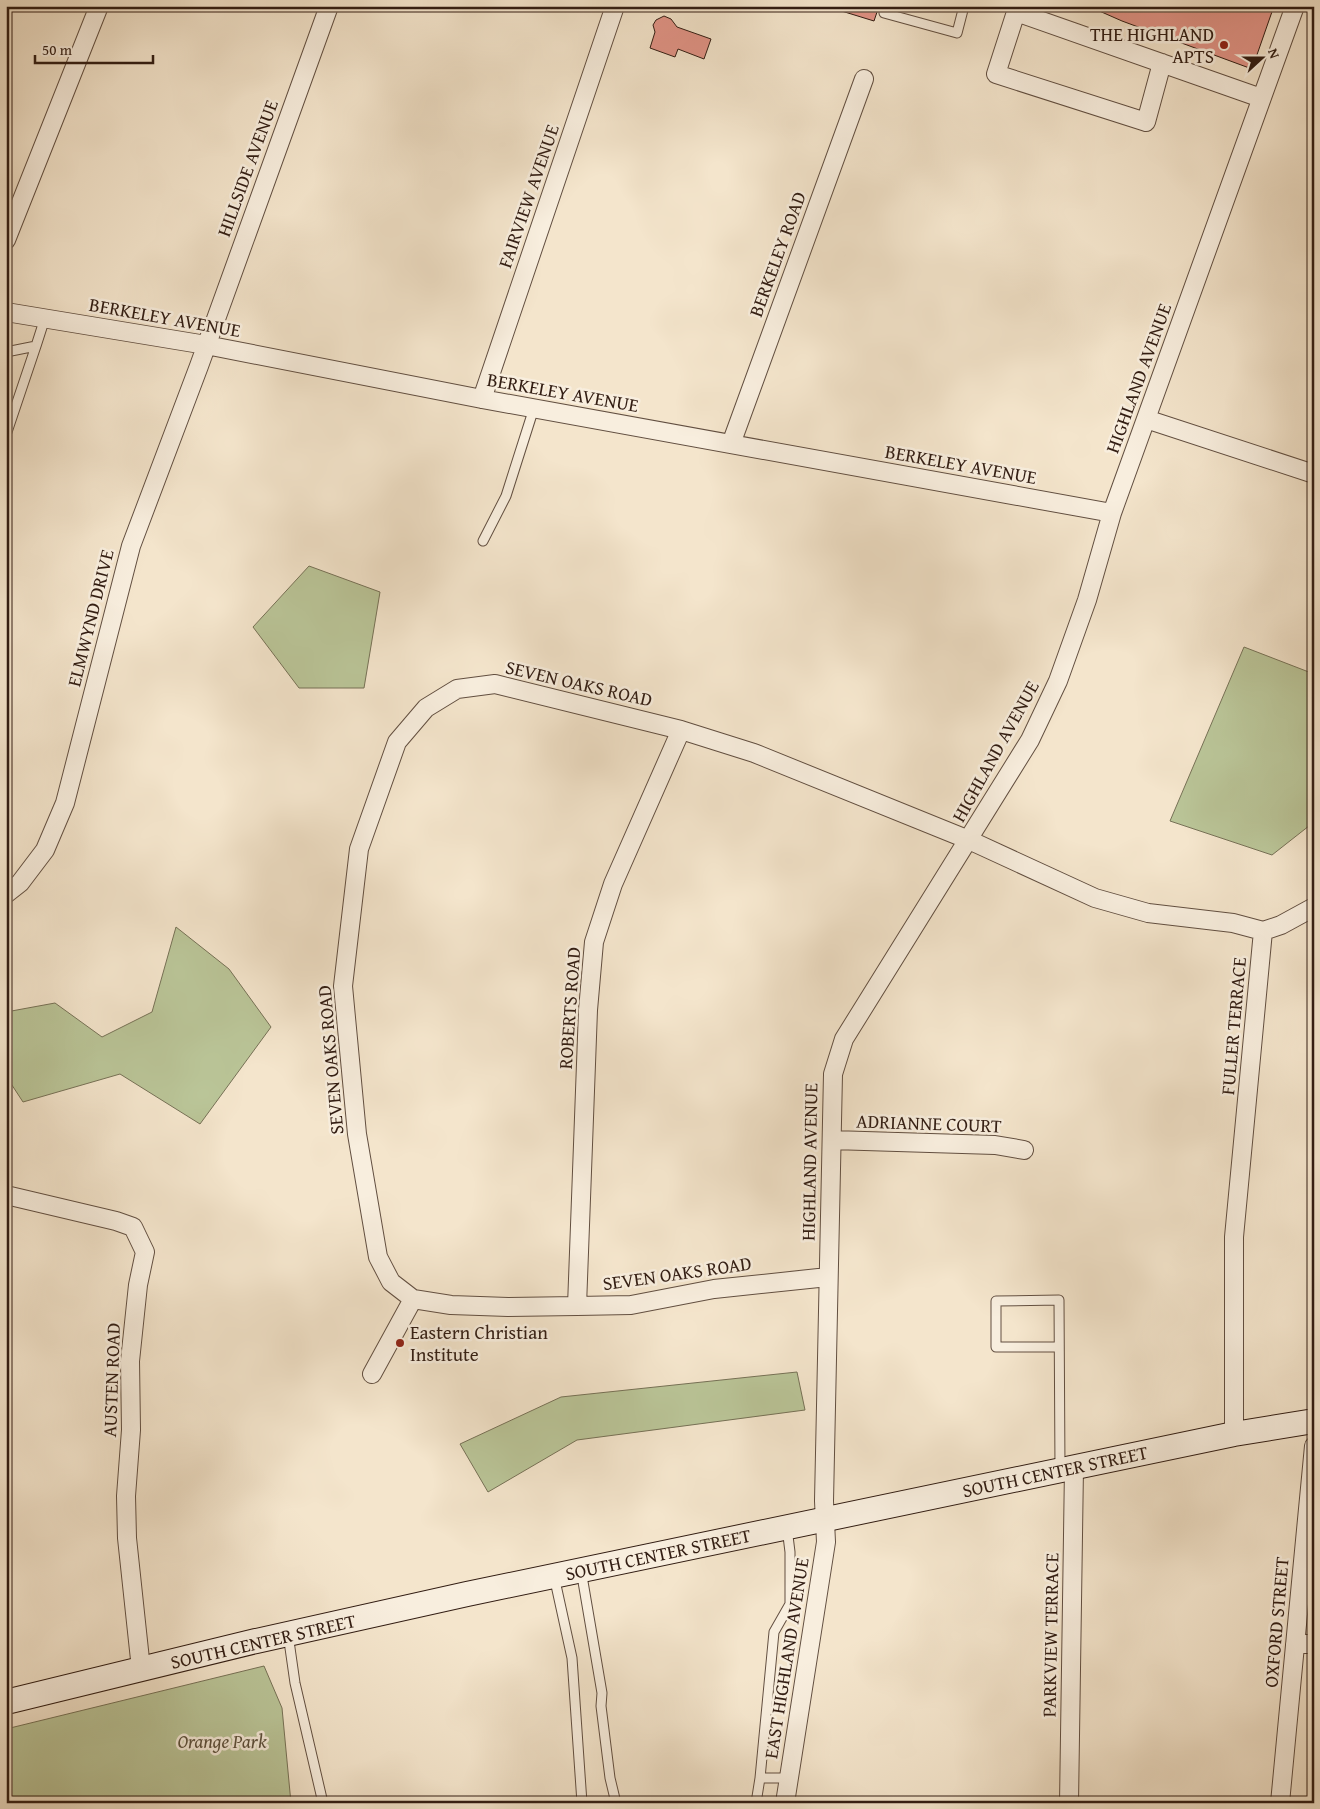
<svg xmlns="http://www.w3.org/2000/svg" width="1320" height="1809" font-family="'Gentium Book Plus',serif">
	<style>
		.green { fill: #bac598; stroke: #767156 }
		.building { fill: #e29487; stroke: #321d13 }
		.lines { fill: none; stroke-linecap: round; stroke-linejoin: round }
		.lane-casing { stroke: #624f41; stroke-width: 11 }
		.street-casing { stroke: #624f41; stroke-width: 20 }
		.secondary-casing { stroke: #321d13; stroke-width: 26 }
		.lane { stroke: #f8eede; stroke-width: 9 }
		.street { stroke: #f8eede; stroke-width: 18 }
		.secondary { stroke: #f8eede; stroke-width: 24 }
		.poi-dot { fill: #8f2418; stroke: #f8eede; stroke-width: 2 }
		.labels { text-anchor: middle; stroke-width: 5; stroke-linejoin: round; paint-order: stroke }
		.poi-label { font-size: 19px; fill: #321d13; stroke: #f8eede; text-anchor: end }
		.street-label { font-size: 19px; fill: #321d13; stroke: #f8eede }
		.park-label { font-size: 19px; font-style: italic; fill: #5b4f3b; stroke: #f8eede }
	</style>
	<rect width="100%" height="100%" fill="#f4e5cc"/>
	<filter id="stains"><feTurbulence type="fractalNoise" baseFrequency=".004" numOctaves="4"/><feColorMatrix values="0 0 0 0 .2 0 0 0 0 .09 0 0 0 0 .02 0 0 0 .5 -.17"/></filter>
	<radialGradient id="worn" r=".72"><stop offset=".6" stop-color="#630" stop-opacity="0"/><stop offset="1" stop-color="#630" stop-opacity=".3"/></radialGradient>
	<path class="green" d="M309 566 380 592 364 688H299L253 627Z
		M1244 647 1314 674V822L1272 855 1170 821Z
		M176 927 229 969 271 1027 200 1124 120 1074 23 1102 6 1076V1012L55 1003 102 1037 152 1012Z
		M797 1372 805 1410 577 1440 488 1492 460 1444 561 1397Z
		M264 1666 282 1708 291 1803H6V1729Z"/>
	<path class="building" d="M835 6H879L874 21 835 9Z
		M1088 6H1274L1252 69 1122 21Z
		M664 16 671 19 677 27 711 39 704 59 678 49 675 57 650 48 655 32 653 25 656 20Z"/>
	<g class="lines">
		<g class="lane-casing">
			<path id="lane" d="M886 6 884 13 957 33 964 6
				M6 352 36 346 45 318
				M6 435 36 346
				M483 541 506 496 534 408
				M1059 1347H996V1301L1059 1300 1060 1469
				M581 1570 602 1693 601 1706 610 1778 616 1803
				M554 1576 572 1658 582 1803
				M288 1634 295 1683 323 1803
				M760 1778 774 1632 790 1604V1552L787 1528
				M756 1803 760 1778H789"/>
		</g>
		<g class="street-casing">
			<path id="street" d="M1162 63 1146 122 996 74 1016 12 1261 98
				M6 240 99 6
				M6 312 206 345 482 399 1112 513
				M482 399 615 6
				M1146 419 1314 474
				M731 444 864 79
				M6 894 20 883 45 850 65 803 131 546 199 366 329 6
				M1263 931 1281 925 1314 907
				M832 1140 995 1145 1024 1150
				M6 1195 116 1221 133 1227 145 1252 138 1285 130 1361 131 1430 126 1496 127 1538 141 1669
				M828 1277 714 1289 631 1305 577 1306 508 1307 451 1305 413 1299 391 1282 378 1257 357 1134 343 986 359 849 397 742 426 708 457 689 495 684 681 730 754 753 969 840 1095 898 1148 913 1233 923 1263 931
				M577 1306 588 1010 594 942 613 884 681 730
				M372 1374 413 1299
				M1234 1434V1237L1263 931
				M1295 1644H1314
				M785 1803 826 1542 824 1501 833 1074 844 1039 1030 740 1058 681 1087 600 1112 513 1295 6
				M1069 1803 1074 1468
				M1280 1803 1314 1446"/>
		</g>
		<g class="secondary-casing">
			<path id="secondary" d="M6 1702 256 1641 467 1594 1234 1434 1314 1421"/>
		</g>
		<use href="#lane" class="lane"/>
		<use href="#street" class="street"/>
		<use href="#secondary" class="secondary"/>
	</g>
	<g class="poi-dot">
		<circle cx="1224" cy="45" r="5"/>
		<circle cx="400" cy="1343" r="5"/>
	</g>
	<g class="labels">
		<g class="poi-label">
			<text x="1214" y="41">THE HIGHLAND<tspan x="1214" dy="22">APTS</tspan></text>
			<text x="410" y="1339" text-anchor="start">Eastern Christian<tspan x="410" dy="22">Institute</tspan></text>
		</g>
		<g class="street-label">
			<text transform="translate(247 168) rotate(-70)" y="7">HILLSIDE AVENUE</text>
			<text transform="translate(528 196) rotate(-71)" y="7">FAIRVIEW AVENUE</text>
			<text transform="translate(777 254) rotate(-70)" y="7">BERKELEY ROAD</text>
			<text transform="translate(165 317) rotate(10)" y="7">BERKELEY AVENUE</text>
			<text transform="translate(1138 378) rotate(-70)" y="7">HIGHLAND AVENUE</text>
			<text transform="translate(563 392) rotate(10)" y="7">BERKELEY AVENUE</text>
			<text transform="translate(961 464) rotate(10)" y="7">BERKELEY AVENUE</text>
			<text transform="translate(90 618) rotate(-76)" y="7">ELMWYND DRIVE</text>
			<text transform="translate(579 683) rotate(13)" y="7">SEVEN OAKS ROAD</text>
			<text transform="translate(995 751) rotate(-61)" y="7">HIGHLAND AVENUE</text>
			<text transform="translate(569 1008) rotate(-86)" y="7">ROBERTS ROAD</text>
			<text transform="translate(1233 1026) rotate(-85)" y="7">FULLER TERRACE</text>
			<text transform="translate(330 1060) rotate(-95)" y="7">SEVEN OAKS ROAD</text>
			<text transform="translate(929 1123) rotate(2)" y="7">ADRIANNE COURT</text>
			<text transform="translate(809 1162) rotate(-89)" y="7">HIGHLAND AVENUE</text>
			<text transform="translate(677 1273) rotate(-8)" y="7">SEVEN OAKS ROAD</text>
			<text transform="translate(111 1380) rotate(-88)" y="7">AUSTEN ROAD</text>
			<text transform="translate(1055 1471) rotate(-12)" y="7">SOUTH CENTER STREET</text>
			<text transform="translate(658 1554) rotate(-12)" y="7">SOUTH CENTER STREET</text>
			<text transform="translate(1276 1622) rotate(-85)" y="7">OXFORD STREET</text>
			<text transform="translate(1050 1635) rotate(-89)" y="7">PARKVIEW TERRACE</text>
			<text transform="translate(263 1641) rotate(-13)" y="7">SOUTH CENTER STREET</text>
			<text transform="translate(786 1658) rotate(-81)" y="7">EAST HIGHLAND AVENUE</text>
		</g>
		<g class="park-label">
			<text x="222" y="1748">Orange Park</text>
		</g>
	</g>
	<rect width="1320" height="1809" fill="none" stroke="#f4e5cc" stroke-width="25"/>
	<rect x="8" y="8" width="1305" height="1794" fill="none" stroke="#321d13" stroke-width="2.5"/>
	<rect x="12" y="12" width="1295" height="1784" fill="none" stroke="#321d13"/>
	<g transform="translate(1262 58) rotate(69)" stroke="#f8eede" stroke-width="4" paint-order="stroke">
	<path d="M0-4L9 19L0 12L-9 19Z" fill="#321d13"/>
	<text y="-8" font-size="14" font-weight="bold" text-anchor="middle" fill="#321d13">N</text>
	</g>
	<path d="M35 55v8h118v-8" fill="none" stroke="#321d13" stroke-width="2.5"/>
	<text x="42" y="55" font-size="15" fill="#321d13" stroke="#f8eede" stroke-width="4" paint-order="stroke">50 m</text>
	<rect width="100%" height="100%" filter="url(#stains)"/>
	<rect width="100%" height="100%" fill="url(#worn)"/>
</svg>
